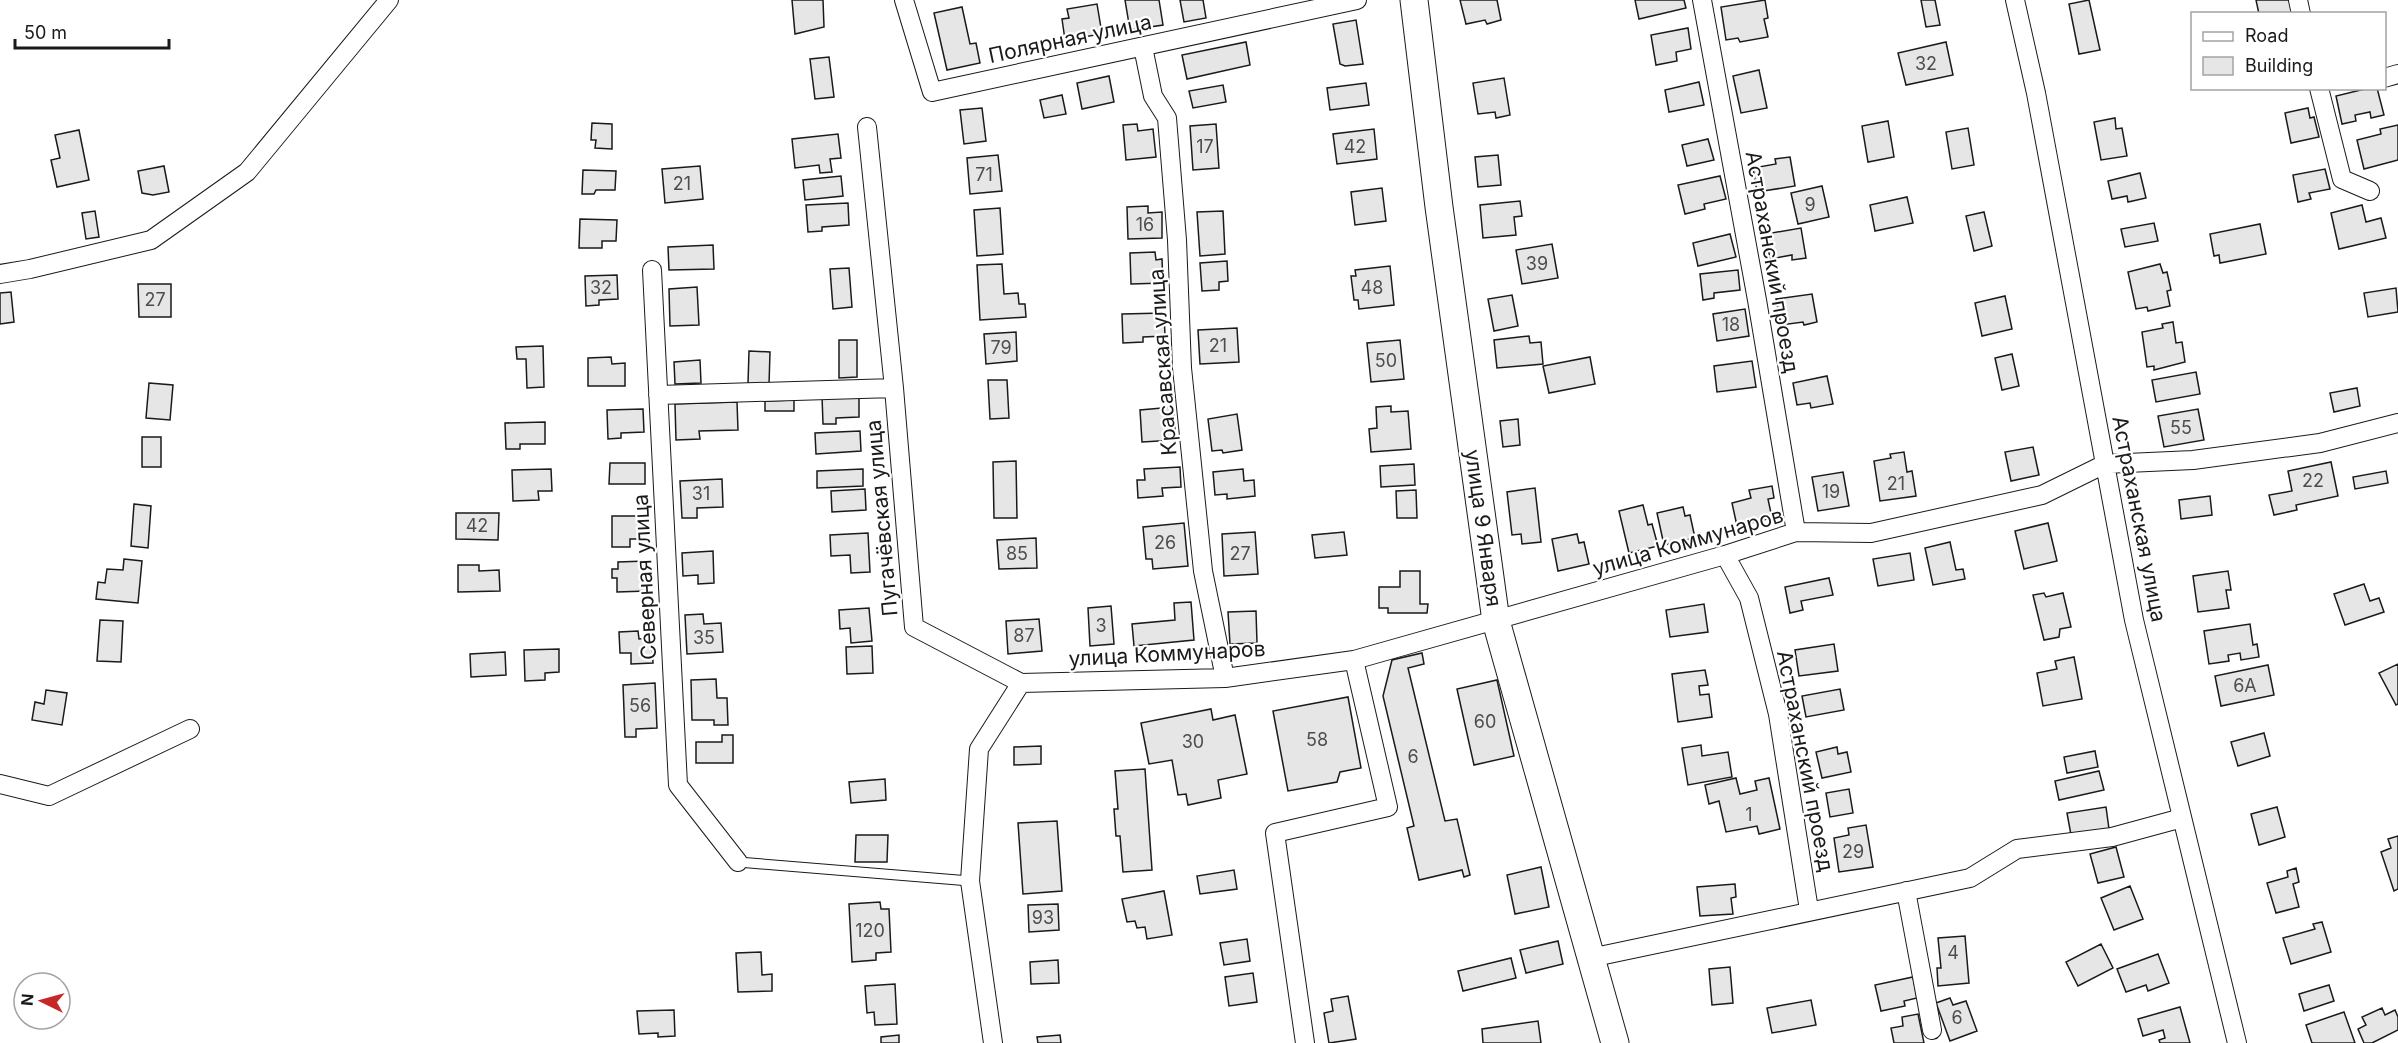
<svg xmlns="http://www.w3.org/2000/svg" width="2398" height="1043" font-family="Inter,sans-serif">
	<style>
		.building { fill: #e6e6e6; stroke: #1a1a1a; stroke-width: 1.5 }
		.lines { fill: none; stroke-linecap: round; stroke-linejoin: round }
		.lane-casing { stroke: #1a1a1a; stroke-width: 11 }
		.street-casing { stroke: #1a1a1a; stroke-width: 20 }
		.secondary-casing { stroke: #1a1a1a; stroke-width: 29 }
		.lane { stroke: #fff; stroke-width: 9 }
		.street { stroke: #fff; stroke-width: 18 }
		.secondary { stroke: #fff; stroke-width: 27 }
		.labels { text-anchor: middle; stroke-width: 4.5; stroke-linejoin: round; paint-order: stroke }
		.number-label { font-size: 18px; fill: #4d4d4d }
		.street-label { font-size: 21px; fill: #1a1a1a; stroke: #fff }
	</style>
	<rect width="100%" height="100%" fill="#fff"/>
	<path class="building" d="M792 0H823L824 27 795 34Z
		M1125 0H1159L1163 25 1130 30Z
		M1180 0H1203L1206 18 1184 22Z
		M1460 0H1497L1501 20 1487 24 1485 20 1466 24Z
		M1635 0H1684L1686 8 1639 19Z
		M1765 0 1768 18 1764 19 1768 37 1740 42 1738 38 1726 40 1721 7Z
		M1921 0H1935L1940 25 1926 27Z
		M2089 0 2100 50 2079 54 2069 4Z
		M2256 0H2291L2293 14H2259Z
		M1097 4 1102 34 1065 40 1062 19 1069 18 1067 9Z
		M962 7 970 44 976 43 980 63 947 70 934 13Z
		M1356 20 1363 64 1345 66 1340 64 1333 24Z
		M1688 28 1691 49 1676 52 1677 61 1656 65 1651 35Z
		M1246 42 1250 65 1187 79 1182 55Z
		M1946 42 1953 75 1906 85 1898 53Z
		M829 57 834 97 815 99 810 59Z
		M1759 70 1767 108 1741 113 1733 76Z
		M1109 76 1114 102 1082 109 1077 83Z
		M1504 78 1510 115 1496 118 1495 112 1478 114 1473 83Z
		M1699 82 1704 105 1669 112 1665 90Z
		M1366 83 1369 105 1330 110 1327 88Z
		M1223 85 1226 102 1193 108 1189 91Z
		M2369 88H2377L2384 115 2371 118 2370 112 2355 115 2356 121 2342 124 2336 96Z
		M1062 95 1066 114 1044 118 1040 100Z
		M982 108 986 141 964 144 960 110Z
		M2308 108 2310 118 2314 117 2319 137 2291 143 2285 113Z
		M2115 118 2116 129 2122 128 2127 156 2101 160 2094 122Z
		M1888 121 1894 157 1868 162 1862 126Z
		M592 123 612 124V149L595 148 596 140H591Z
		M1137 124 1138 131 1153 129 1156 157 1126 160 1123 125Z
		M1216 124 1219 168 1193 170 1190 126Z
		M2398 125V160L2364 169 2357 140 2381 134 2380 129Z
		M1968 128 1974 165 1952 169 1946 132Z
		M1374 129 1377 159 1337 164 1333 134Z
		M79 130 89 180 57 187 51 160 60 158 55 135Z
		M838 134 841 158 830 159 832 172 820 173 819 165 795 168 792 139Z
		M1708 139 1714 160 1687 166 1682 145Z
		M998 155 1002 191 970 194 967 158Z
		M1498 155 1501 185 1478 187 1475 157Z
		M1790 157 1795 186 1757 192 1753 168 1776 164 1775 159Z
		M164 166 169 192 153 195 142 193 138 171Z
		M700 166 703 199 665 203 662 169Z
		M2325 169 2330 189 2309 193 2311 199 2298 202 2293 175Z
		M583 170 616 171 615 190H596L594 194H582Z
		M2140 173 2146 198 2128 202 2127 196 2112 199 2108 181Z
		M841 176 843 196 805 200 803 180Z
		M1720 176 1726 199 1704 204 1705 209 1685 214 1678 185Z
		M1822 186 1829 217 1798 224 1791 193Z
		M1382 188 1386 221 1355 225 1351 192Z
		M1907 197 1913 223 1875 231 1870 205Z
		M1520 201 1522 216 1514 217 1516 235 1483 238 1480 205Z
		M848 203 849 225 822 227V231L808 232 806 205Z
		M2362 205 2366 222 2381 218 2386 238 2339 249 2331 213Z
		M1148 206V213L1162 212V238L1128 239 1127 207Z
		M1000 208 1003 254 977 256 974 210Z
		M95 211 99 237 86 239 82 213Z
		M1223 211 1225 254 1200 256 1197 212Z
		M1984 212 1992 246 1974 251 1966 216Z
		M580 219 617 220 616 241H602V248H579Z
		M2154 223 2158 241 2125 247 2121 229Z
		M2260 224 2266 254 2220 263 2219 255 2214 256 2210 234Z
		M1801 228 1806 258 1792 260V255L1770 259 1766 234Z
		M1730 234 1736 257 1698 266 1693 243Z
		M1552 244 1558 278 1522 284 1516 250Z
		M713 245 714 269 669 270 668 247Z
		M1155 252 1156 260 1162 259 1163 283 1131 284 1130 253Z
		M1227 261 1228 281 1219 282V290L1202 291 1200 263Z
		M1002 264 1004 294 1018 293 1019 304H1025L1026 317 980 320 977 265Z
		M2160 264 2163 273 2167 272 2171 290 2167 291 2170 306 2148 311 2147 307 2136 309 2128 272Z
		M1390 266 1394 305 1359 309 1358 300H1354L1351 276H1356L1355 270Z
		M849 268 852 307 833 309 830 269Z
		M1738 270 1740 290 1714 293V298L1703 300 1700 274Z
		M617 275 618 299 599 300V305L586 306 585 276Z
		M138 284H171V317H139Z
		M697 287 699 325 670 326 669 289Z
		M2396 288 2398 312 2368 317 2364 293Z
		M11 292 14 322 0 324V293Z
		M1812 294 1817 322 1804 325 1803 322 1781 325 1776 299Z
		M1512 295 1518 326 1494 331 1488 299Z
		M2005 296 2012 329 1982 336 1975 303Z
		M1745 309 1749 336 1717 341 1713 314Z
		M1164 313 1165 336 1143 337V342L1123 343 1122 314Z
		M2173 322 2176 343 2182 342 2185 362 2154 370V366L2147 367 2142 332 2163 328 2162 324Z
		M1237 328 1239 362 1200 364 1198 330Z
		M1016 332 1017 361 986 364 984 334Z
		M1529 336 1530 343 1541 342 1543 364 1497 368 1494 340Z
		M839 340H857V377L839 378Z
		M1400 340 1404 379 1371 382 1367 343Z
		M543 346 544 387 527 388 526 359H517L516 347Z
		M749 351 770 352 769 385 748 384Z
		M2012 354 2019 386 2002 390 1995 358Z
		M611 357 612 364 625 363V386H588V358Z
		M1590 357 1595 384 1549 393 1543 366Z
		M700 360 701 383 675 384 674 362Z
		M1752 361 1756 387 1717 392 1714 366Z
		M2196 372 2200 394 2156 402 2152 380Z
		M1827 376 1833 404 1811 408 1810 403 1797 405 1793 383Z
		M988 380H1007L1009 418 990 419Z
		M149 383 173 385 170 420 146 418Z
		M2357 388 2360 406 2334 412 2330 393Z
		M859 395V417L836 418V424H823L822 396Z
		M794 400V411H765V401Z
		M737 402 738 430 699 431 700 439 676 440 675 404Z
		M1391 406V412L1408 411 1411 449 1371 452 1369 429 1377 428 1376 407Z
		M1173 407 1176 440 1142 442 1140 410Z
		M643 409 644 432 621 433V438L608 439 607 410Z
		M2198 409 2204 440 2164 447 2158 416Z
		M1237 414 1242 450 1223 453 1222 450 1212 451 1208 419Z
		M1518 419 1520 445 1503 447 1500 421Z
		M545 422V444H520V449H506L505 423Z
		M860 431 861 451 816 454 815 433Z
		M142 437H161V467H142Z
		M2033 447 2039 475 2011 481 2005 452Z
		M1904 452 1907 472 1912 471 1916 496 1880 501 1874 461 1891 458 1890 454Z
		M1016 461 1017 518H994L993 462Z
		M2331 462 2338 496 2296 505 2297 510 2274 515 2269 495 2292 491 2288 471Z
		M610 463H645V484H609Z
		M1414 464 1415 485 1381 487 1380 466Z
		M1180 467 1181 487 1162 488 1163 496 1138 498 1137 480H1145L1144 469Z
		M551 469 552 491H538L539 500 513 501 512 470Z
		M863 469V486L817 488V471Z
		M1243 469 1244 481 1254 480 1255 496 1227 499V494L1215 495 1213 472Z
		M2386 471 2388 483 2355 489 2353 477Z
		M1843 472 1849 506 1818 511 1812 477Z
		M722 479 723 507 697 508V518H682L680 481Z
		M1772 486 1774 498 1768 499 1772 518 1737 526 1732 503 1751 498 1749 490Z
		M1535 488 1541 542 1522 544 1521 534 1512 535 1507 492Z
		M865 489 866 510 832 512 831 491Z
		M1416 490 1417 518H1397L1396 491Z
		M2210 496 2212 515 2181 519 2179 500Z
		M134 504 151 506 148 548 131 546Z
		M1643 505 1648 525 1652 524 1658 546 1629 553 1619 511Z
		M1683 507 1685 516 1690 515 1695 538 1664 545 1657 513Z
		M456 513H499L498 540 456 539Z
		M612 516H645V539H630V547H612Z
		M1184 523 1188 566 1153 569 1152 559H1146L1143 527Z
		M2048 523 2057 561 2024 569 2015 531Z
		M1255 532 1258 574 1224 576 1222 534Z
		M1344 532 1347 555 1315 558 1312 535Z
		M868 533 870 572 851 573 850 555 831 556 830 535Z
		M1577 534 1579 543 1584 542 1589 564 1558 571 1552 539Z
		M1036 538 1037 568 999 569 997 540Z
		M1950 542 1956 570 1963 569 1965 579 1933 585 1925 548Z
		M713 551 714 583 698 584V575L683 576 682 553Z
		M1910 553 1914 580 1878 586 1873 559Z
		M124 559 142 561 138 603 96 599 98 582 105 583 107 569 123 570Z
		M646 561 647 591 617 592V578H612V569H618V562Z
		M458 565H479V571L499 570 500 591 458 592Z
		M1400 571H1420V604H1428L1427 613H1388V608H1379V587H1400Z
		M2228 571 2231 590H2226L2229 608 2198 612 2193 576Z
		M1829 578 1833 595 1801 601 1803 610 1790 613 1785 587Z
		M2364 584 2370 601 2379 598 2384 612 2345 625 2334 594Z
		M2044 593 2046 597 2063 593 2071 627 2060 629 2059 637 2044 640 2033 595Z
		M1191 602 1194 640 1134 646 1132 624 1175 620 1174 603Z
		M1704 604 1708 632 1670 637 1666 610Z
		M1111 606 1114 644 1090 646 1088 608Z
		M869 608 872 641 851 643 850 628 840 629 839 610Z
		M1256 611 1257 643 1230 644 1228 612Z
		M703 614 704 624 721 623 723 652 687 654 685 615Z
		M1039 619 1042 651 1008 654 1006 621Z
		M100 620 123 621 121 662 97 661Z
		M2250 624 2253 645 2257 644 2259 657 2241 660 2240 653 2228 655 2229 661 2209 664 2204 631Z
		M638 631 639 639 652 638 653 663 631 664V653H620L619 632Z
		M1834 644 1838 671 1799 676 1795 650Z
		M872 646 873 673 847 674 846 647Z
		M559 649V672L545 673V680L525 681 524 650Z
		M505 652 506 675 471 677 470 654Z
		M1422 653 1424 664 1408 668 1445 821 1457 819 1470 875 1464 877 1462 870 1419 880 1407 828 1414 826 1383 696 1392 660Z
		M2074 657 2082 699 2043 706 2037 673 2057 669 2055 661Z
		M2398 664V704L2396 705 2379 673Z
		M2268 665 2274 695 2221 706 2215 676Z
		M1705 670 1708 685 1699 686 1700 695 1709 694 1712 717 1678 722 1672 674Z
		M716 679 717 698H727L728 725H714V720H692L691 680Z
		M1497 680 1514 756 1474 765 1457 689Z
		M655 683 657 728 636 729V737H625L623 685Z
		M1840 689 1844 710 1806 717 1802 696Z
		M46 690 67 693 62 725 32 720 35 702 44 704Z
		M1348 697 1361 768 1340 772 1337 782 1288 791 1273 711Z
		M1211 709 1213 720 1235 715 1247 774 1218 780 1221 798 1188 805 1186 794 1178 795 1172 760 1149 764 1141 723Z
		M2264 733 2270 756 2238 766 2231 742Z
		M722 735H733V763H696V742H722Z
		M1701 745 1702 756 1728 752 1732 777 1688 785 1682 748Z
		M1041 746V764L1014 765V747Z
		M1837 747 1838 754 1847 752 1851 772 1822 778 1816 752Z
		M2095 751 2098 767 2067 773 2064 757Z
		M1145 769 1152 870 1123 872 1120 836H1116L1114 809H1118L1115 771Z
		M2099 771 2104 790 2059 800 2055 781Z
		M1736 778 1740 794 1757 790 1755 781 1769 778 1780 829 1759 834 1757 826 1726 832 1719 801 1709 804 1705 785Z
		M885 779 886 800 851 803 849 782Z
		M1849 789 1853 813 1830 817 1826 793Z
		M2106 807 2109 829 2071 835 2067 813Z
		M2277 807 2285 837 2259 845 2251 814Z
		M1057 821 1062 891 1023 894 1018 823Z
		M1866 825 1873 867 1839 872 1834 838 1849 835 1848 828Z
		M856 835H888L887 862H855Z
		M2398 836V889L2394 891 2381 852 2391 848 2388 839Z
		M2116 847 2124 877 2098 883 2090 854Z
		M1541 867 1549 907 1515 914 1507 875Z
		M2296 868 2299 882 2293 884 2299 907 2276 913 2267 883 2288 877 2287 871Z
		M1234 870 1237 889 1200 894 1197 876Z
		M1735 884 1736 897 1731 898 1733 914 1700 916 1697 887Z
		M2130 886 2143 919 2114 930 2101 898Z
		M1164 891 1172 935 1147 939 1145 927 1137 928 1135 921 1127 922 1122 899Z
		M880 902 881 909H889L891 952 876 953V960L852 962 849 904Z
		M1058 904 1059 930 1029 932 1028 905Z
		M2322 922 2331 952 2291 964 2283 938 2315 929 2313 924Z
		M1965 936 1969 983 1938 986 1937 968H1941L1938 938Z
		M1247 939 1250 961 1224 965 1220 943Z
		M1558 941 1563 964 1526 973 1520 950Z
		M2101 944 2113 968 2078 986 2066 962Z
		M761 952 762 975 772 974V991L738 992 736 953Z
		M2158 954 2169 983 2148 991 2146 985 2126 992 2117 969Z
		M1511 958 1516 978 1463 991 1458 971Z
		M1058 960 1059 983 1031 984 1030 962Z
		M1730 967 1733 1003 1712 1005 1709 969Z
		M1253 973 1257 1002 1229 1006 1225 977Z
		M1913 977 1917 998 1904 1001 1905 1006 1881 1011 1875 985Z
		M895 984 897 1024 875 1025 874 1012 867 1013 865 986Z
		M2329 985 2334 1001 2304 1011 2299 994Z
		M1348 996 1356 1039 1329 1043 1324 1013 1333 1011 1331 999Z
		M1950 998 1953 1005 1966 1001 1977 1031 1950 1041 1936 1003Z
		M1811 1000 1816 1025 1772 1033 1767 1008Z
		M2180 1007 2190 1043H2160L2159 1040 2165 1038 2163 1030 2143 1036 2138 1019Z
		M2382 1008 2385 1015 2395 1010 2398 1017V1030L2372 1043H2364L2358 1029 2366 1025 2362 1017Z
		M674 1010 675 1036 658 1037V1033L639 1034 637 1011Z
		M2344 1012 2355 1043H2312L2306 1025Z
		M1918 1014 1924 1043H1894L1891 1028 1903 1026 1902 1017Z
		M1538 1021 1541 1043H1483L1482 1029Z
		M899 1035V1043H881V1037Z
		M1060 1035 1061 1043H1038L1037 1037Z"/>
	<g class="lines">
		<g class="lane-casing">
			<path id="lane" d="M738 862 970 881"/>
		</g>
		<g class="street-casing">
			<path id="street" d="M904 0 932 92 1357 0
				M1702 0 1757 300 1796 532
				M2015 0 2036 93 2134 620 2237 1043
				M2298 0 2301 14
				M1143 47 1153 96 1167 118 1177 240 1182 368 1203 571 1225 678
				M2384 78 2398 74
				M2319 88 2342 179 2370 191
				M867 127 894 388 914 627 1021 683 1225 678 1354 660 1725 555 1796 532 1871 533 2042 495 2105 464 2193 460 2320 443 2398 423
				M652 270 678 785 738 862
				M0 274 30 269 151 240 247 172 389 0
				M658 395 894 388
				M1725 555 1749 598 1778 714 1809 910
				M0 784 49 796 190 729
				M1906 891 1932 1030
				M1590 958 1970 878 2017 849 2112 837 2182 818
				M993 1043 970 881 979 749 1021 683
				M1305 1043 1275 833 1388 807 1354 660"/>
		</g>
		<g class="secondary-casing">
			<path id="secondary" d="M1414 0 1439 207 1496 621 1615 1043"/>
		</g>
		<use href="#lane" class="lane"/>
		<use href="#street" class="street"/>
		<use href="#secondary" class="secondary"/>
	</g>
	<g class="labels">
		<g class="number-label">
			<text x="1926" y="70">32</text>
			<text x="1205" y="153">17</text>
			<text x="1355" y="153">42</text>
			<text x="984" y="181">71</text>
			<text x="682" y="190">21</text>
			<text x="1810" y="211">9</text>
			<text x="1145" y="231">16</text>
			<text x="1537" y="270">39</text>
			<text x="601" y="294">32</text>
			<text x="1372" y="294">48</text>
			<text x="155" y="306">27</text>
			<text x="1731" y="331">18</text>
			<text x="1218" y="352">21</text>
			<text x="1001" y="354">79</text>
			<text x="1386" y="367">50</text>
			<text x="2181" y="434">55</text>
			<text x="2313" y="487">22</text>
			<text x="1896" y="490">21</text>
			<text x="1831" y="498">19</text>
			<text x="701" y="500">31</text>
			<text x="477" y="532">42</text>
			<text x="1165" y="549">26</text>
			<text x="1017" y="560">85</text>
			<text x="1240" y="560">27</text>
			<text x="1101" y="632">3</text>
			<text x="1024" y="642">87</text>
			<text x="704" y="644">35</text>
			<text x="2245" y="692">6А</text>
			<text x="640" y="712">56</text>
			<text x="1485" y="728">60</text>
			<text x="1317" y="746">58</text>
			<text x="1193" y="748">30</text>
			<text x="1413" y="763">6</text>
			<text x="1749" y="821">1</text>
			<text x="1853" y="858">29</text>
			<text x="1043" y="924">93</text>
			<text x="870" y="937">120</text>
			<text x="1953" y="959">4</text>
			<text x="1957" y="1024">6</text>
		</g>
		<g class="street-label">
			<text transform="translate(1070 39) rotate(-12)" y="7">Полярная улица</text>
			<text transform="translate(1772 262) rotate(80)" y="7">Астраханский проезд</text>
			<text transform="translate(1163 362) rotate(-94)" y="7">Красавская улица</text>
			<text transform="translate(882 518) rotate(-95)" y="7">Пугачёвская улица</text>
			<text transform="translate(2139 519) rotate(79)" y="7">Астраханская улица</text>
			<text transform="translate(1483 528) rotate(82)" y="7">улица 9 Января</text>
			<text transform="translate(1688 542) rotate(-16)" y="7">улица Коммунаров</text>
			<text transform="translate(645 577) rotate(-93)" y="7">Северная улица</text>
			<text transform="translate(1167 654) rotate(-3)" y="7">улица Коммунаров</text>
			<text transform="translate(1805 761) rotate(79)" y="7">Астраханский проезд</text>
		</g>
	</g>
	<rect x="2191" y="12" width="195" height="78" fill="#ffffff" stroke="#a3a3a3" stroke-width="1.5"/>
	<rect x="2203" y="32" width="30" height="9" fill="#ffffff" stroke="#a3a3a3" stroke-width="1.5"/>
	<text x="2245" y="42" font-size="18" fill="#1a1a1a">Road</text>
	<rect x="2203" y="57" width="30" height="18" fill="#e6e6e6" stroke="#a3a3a3" stroke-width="1.5"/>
	<text x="2245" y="72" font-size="18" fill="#1a1a1a">Building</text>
	<g transform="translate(42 1001) rotate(275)"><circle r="28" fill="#ffffff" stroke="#a3a3a3" stroke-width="1.5"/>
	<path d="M0-4.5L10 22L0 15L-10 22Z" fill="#c62828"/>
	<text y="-9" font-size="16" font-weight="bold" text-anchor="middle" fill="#1a1a1a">N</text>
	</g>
	<path d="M15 39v9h154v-9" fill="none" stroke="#1a1a1a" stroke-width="3"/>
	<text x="24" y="39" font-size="18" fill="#1a1a1a" stroke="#ffffff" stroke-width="4.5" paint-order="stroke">50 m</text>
</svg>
